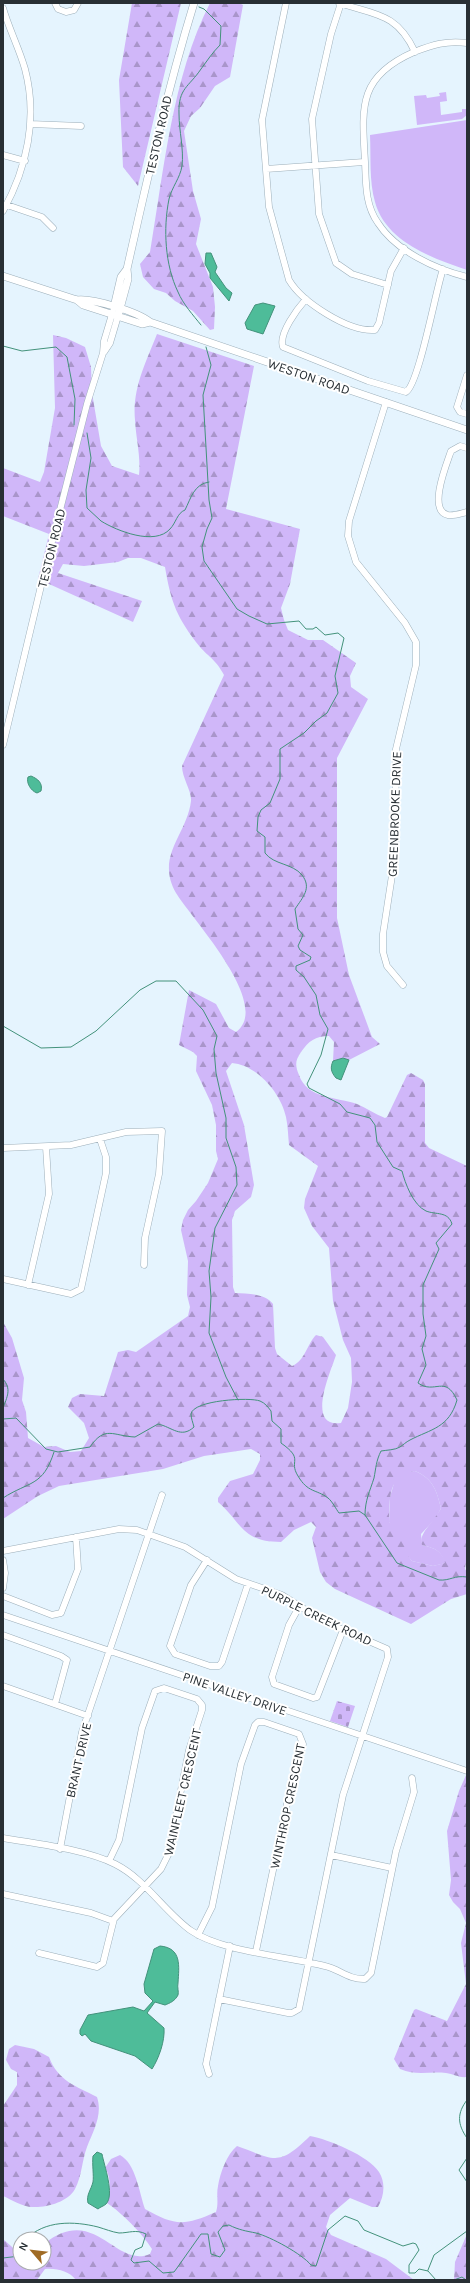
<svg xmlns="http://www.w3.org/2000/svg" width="470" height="2283" font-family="Karla,sans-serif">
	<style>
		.green { fill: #d0b7f9 }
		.forest { fill: url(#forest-firs); fill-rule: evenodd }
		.cemetery { fill: url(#cemetery-stones) }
		.water { fill: #4ebc99; stroke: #43927b }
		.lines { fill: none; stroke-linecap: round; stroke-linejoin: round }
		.stream { stroke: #43927b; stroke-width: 1 }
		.minor-casing { stroke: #9dafba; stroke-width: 7 }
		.major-casing { stroke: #9dafba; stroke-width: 8 }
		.minor { stroke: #fff; stroke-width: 6 }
		.major { stroke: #fff; stroke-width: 7 }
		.labels { text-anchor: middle; stroke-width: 4; stroke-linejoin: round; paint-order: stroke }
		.street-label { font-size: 13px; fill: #282f34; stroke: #fff }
	</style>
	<defs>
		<pattern id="forest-firs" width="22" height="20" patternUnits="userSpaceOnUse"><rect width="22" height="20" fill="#d0b7f9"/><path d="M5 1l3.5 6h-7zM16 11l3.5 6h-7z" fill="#a995ca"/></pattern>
		<pattern id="cemetery-stones" width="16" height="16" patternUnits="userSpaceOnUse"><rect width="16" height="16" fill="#d0b7f9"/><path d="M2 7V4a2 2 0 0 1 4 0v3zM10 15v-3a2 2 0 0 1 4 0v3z" fill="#a995ca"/></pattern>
	</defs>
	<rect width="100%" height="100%" fill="#e5f4fe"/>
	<path class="green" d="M446 92 447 101 440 102 441 115 462 112V109H467V115L462 119 417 125 414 96 426 95 427 98 440 96 439 93Z
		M467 120V270C432 258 386 242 375 202 369 181 371 157 370 135Z
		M415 1471C433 1479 436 1489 441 1508L436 1518 421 1534 422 1545C434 1548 441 1550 446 1563L433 1566 412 1561 406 1554 404 1544 389 1522 390 1497 395 1480 405 1472Z"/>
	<path class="forest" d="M132 3H181L138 186 123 167 119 80Z
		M210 3H239L243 5 230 77 215 86 200 108 191 116 184 131 193 191 201 219 196 244 213 287 215 307 214 329 210 330 193 311 175 301 166 293 154 289 143 277 140 264 150 252C164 170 172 78 210 3Z
		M157 334 254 366 226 509 300 529 290 584 281 608 284 620 288 630 308 640H323L356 663 350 676 351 687 368 699 337 758V918L349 975 372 1037 380 1044 349 1060 343 1058 333 1061 334 1042 329 1036C315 1036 309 1041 301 1052 295 1061 295 1065 299 1075 307 1099 337 1097 357 1104 366 1108 375 1114 385 1118L387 1117 407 1075 411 1073 423 1080 425 1084V1143L429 1148 467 1166V1556L465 1569 467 1572V1594L451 1599 411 1624 335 1589 326 1582 320 1572 312 1538 316 1527 311 1522 294 1530 281 1542C242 1542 243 1524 218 1502V1498L230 1481 253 1474 260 1460V1454L251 1449 204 1456 163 1469 59 1486 38 1496 3 1519V1322L12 1338 24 1378 22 1400 26 1412 28 1438 44 1447 56 1446 70 1452 81 1451 89 1438 84 1423 68 1407 72 1398 80 1394 104 1396 118 1352 128 1350 136 1352 188 1316 190 1307 187 1295 188 1261 181 1230 183 1220 188 1210 196 1201 208 1183 218 1159 216 1151V1125L212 1105 196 1071 197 1056 193 1052 179 1045 189 990 216 1004 229 1028 236 1032C273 1005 192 919 176 893 155 856 187 835 191 801 192 791 182 778 182 766L224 675C216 660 210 658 200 647 177 618 171 603 165 567L141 558H128L118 562 84 566 63 564 58 573 142 601 133 622 38 579 49 534 3 516V468L40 482 44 472 55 408 53 335 66 338 85 347 91 367 92 393 101 446 112 466 139 475C141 457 136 439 135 420 132 389 146 362 157 334ZM232 1063C257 1065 281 1093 286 1117 288 1126 288 1136 289 1145L318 1166 305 1199 304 1208 312 1226 329 1248 333 1301 343 1340 351 1358 352 1382 348 1408 341 1423C305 1428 331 1371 336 1355L323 1337 316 1335C307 1344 305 1361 292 1366L277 1354 275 1348 273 1304C265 1293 248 1294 235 1293L233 1287 232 1220 235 1211 251 1197 254 1185 244 1125 226 1071ZM415 1471C433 1479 436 1489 441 1508 436 1520 417 1534 422 1545 434 1548 441 1550 445 1563L433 1566 412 1561C405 1552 404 1546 405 1535L389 1522C390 1500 387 1475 415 1471Z
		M467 1773V2077C459 2078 454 2074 446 2073 429 2071 417 2076 400 2069L394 2059 414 2010 416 2009 447 2021 466 1984 461 1943 466 1923 460 1909 453 1902 449 1895 451 1880 447 1831 459 1791Z
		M15 2045 34 2049 49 2057C58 2081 76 2086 97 2097 103 2115 93 2131 87 2147 82 2160 82 2176 75 2189 68 2202 46 2208 32 2207 23 2207 12 2200 3 2196V2106L17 2085V2072L11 2069 6 2060 9 2049Z
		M310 2136C328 2139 369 2156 379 2172 386 2183 384 2197 378 2207H372L350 2198 330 2215 326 2227 331 2235 386 2259 414 2280H76C69 2271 57 2268 45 2269L37 2280H3V2239L20 2254V2263H44V2244C95 2203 115 2269 150 2254L152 2249C142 2233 122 2213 107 2203 111 2195 111 2175 105 2168L111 2159 120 2155C136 2164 139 2192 145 2209 175 2226 184 2226 216 2212 219 2203 216 2195 218 2186 220 2173 227 2154 237 2146 276 2160 278 2167 310 2136Z
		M467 2234V2280H454L455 2262Z"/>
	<path class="cemetery" d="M337 1701 355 1706 348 1727 330 1721Z"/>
	<path class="water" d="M206 253H211L217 267 215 272 226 288 232 293 229 301 210 278V273L205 264Z
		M263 303 275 306 263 334 247 329 245 323 255 305Z
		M31 776C38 779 43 783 41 791L37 793C31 791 26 783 28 777Z
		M343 1058 349 1060 341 1080 336 1078C331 1072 330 1068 333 1061Z
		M160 1946C182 1948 179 1966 178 1983 177 1987 179 1992 178 1995 175 2001 170 2003 165 2005L155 2002 147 2013 164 2028C165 2041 159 2058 152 2069L135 2056 91 2041 85 2034 82 2036 80 2034V2030L88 2015 133 2007 144 2011 153 2001 145 1993 144 1984 154 1949Z
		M97 2152 102 2154C104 2165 115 2195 106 2204 104 2206 100 2207 98 2209L88 2203C86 2195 91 2190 93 2182 94 2176 92 2164 93 2156Z"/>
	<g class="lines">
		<path class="stream" d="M199 7 204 9 221 26 220 45C212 53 207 61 201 69 189 87 178 88 179 114 179 131 184 149 182 166 180 178 172 187 169 199 163 229 165 265 178 292 183 304 193 315 201 325
			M3 346 22 351 56 347 67 357 75 399 74 425
			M206 347 211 365 203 395 209 500 212 518 207 529 202 547 204 561 237 609 249 616 267 624 299 621 306 629H313L316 627 325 635 338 633 344 638 335 676 338 693 327 713 316 721 304 733 280 749V779L270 803 261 810 258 817 257 831 265 837V853C274 865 292 863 302 875 312 888 303 897 295 909L298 929 303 935 298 946 300 950 311 957 310 960 296 966V970L304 977 316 995 320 1015 328 1029 321 1055 307 1084 309 1088 340 1104 347 1112 370 1118 375 1125 377 1142 393 1167 402 1171C405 1183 413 1205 426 1211 436 1215 448 1211 452 1224L436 1243 439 1249 423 1285V1314L426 1336 422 1349 426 1365 418 1383C435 1395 445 1374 457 1400 449 1428 431 1429 410 1440 406 1442 403 1445 400 1447 395 1450 387 1450 381 1451 376 1461 376 1468 374 1478 370 1491 365 1500 365 1515
			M87 433 91 458 86 490 87 508C92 512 96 517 101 521 117 531 155 546 170 529 176 523 177 513 185 510 191 498 194 484 209 482
			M3 1026 41 1048 71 1047 96 1031 140 990 156 981H176L203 1010 217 1036 214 1049 216 1073 226 1118V1138L236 1167 237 1185 215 1228 209 1271 211 1297 209 1333 226 1377 238 1400
			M3 1379C12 1389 7 1397 3 1408
			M3 1419 16 1418 46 1449 58 1452 90 1447C105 1425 113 1436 135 1437L158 1424C172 1427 181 1439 194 1427 193 1423 191 1418 191 1414 193 1400 250 1397 260 1401 265 1403 268 1407 271 1411L272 1421 281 1429V1443C305 1460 288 1460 298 1476 308 1493 316 1489 328 1498 332 1501 336 1509 339 1513L359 1511 365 1515 397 1563 439 1580C450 1581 454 1575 467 1577
			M3 1498C29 1481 43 1487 54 1452
			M467 2100C457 2113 457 2124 467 2138
			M467 2158 459 2170 467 2182
			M26 2239C45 2220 74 2221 98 2227 105 2229 112 2232 119 2233 129 2233 136 2229 146 2234L142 2247 135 2250 131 2260 134 2263 149 2261 163 2273 174 2272 177 2268 201 2234H208L211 2254 220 2257 225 2250 218 2232 223 2226 229 2225C239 2230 246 2231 256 2233 271 2237 302 2254 311 2265L316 2266 328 2230 345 2216 358 2221 364 2230 403 2246 413 2243 416 2244 419 2250 409 2265V2273H415L419 2269 428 2271
			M3 2258 20 2256
			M428 2270 434 2255 467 2231
			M428 2271 436 2280
			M454 2280 462 2277 466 2280"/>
		<g class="minor-casing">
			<path id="minor" d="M55 3 58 9 66 12 74 10 78 3
				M286 3 262 120 269 207 289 280C302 302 348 332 375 330L379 323 391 271 404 248
				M339 3C376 15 397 13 415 52
				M341 3 331 34 312 119 319 214 336 263 352 274 388 285
				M3 8C9 29 19 48 25 69 38 118 27 168 3 211
				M467 43C447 40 432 45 414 52 357 77 362 108 365 162 366 183 365 205 378 223 396 251 435 269 467 277
				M30 124 81 126
				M3 155 25 161
				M266 169 364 162
				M7 205 42 217 53 228
				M306 299C298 308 278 334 283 347L368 381 406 392C419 384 436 289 443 269
				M104 352 110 343 118 316
				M467 375 457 407 460 412 467 414
				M386 402 349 521 348 536 356 562 405 623 416 642V665L396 749 395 856 383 934V952L387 966 403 985
				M467 448 460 446 451 451C447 463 427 511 448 515 454 516 462 513 467 512
				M3 745 46 565 87 404 103 353 104 341 113 311
				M3 1148 71 1145 126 1132 162 1131 159 1174 145 1238 144 1265
				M3 1279 71 1294 81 1289 106 1173V1157L100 1139
				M28 1285 49 1194 46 1147
				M3 1551 119 1529 137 1530 185 1547 236 1579 282 1595 325 1622 387 1649 388 1657 343 1795 299 2009 292 2013H288L219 1999
				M3 1560 5 1573 3 1588
				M207 1560 191 1585 170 1646 175 1654 210 1666H219L222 1662 248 1584
				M3 1596 52 1615 61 1613 78 1569 76 1537
				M299 1607 289 1625 272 1677 274 1684 313 1698 317 1697 343 1630
				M3 1615 467 1771
				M3 1635 61 1656 67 1660 55 1704
				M3 1686 88 1716
				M3 1838C37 1844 85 1849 115 1864 145 1879 164 1911 190 1930 221 1952 287 1956 325 1966 339 1969 349 1980 365 1979L371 1973 396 1851 414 1792 412 1778
				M60 1849 82 1732 162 1495
				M331 1855 392 1868
				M3 1894 91 1913 113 1921
				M198 1935 212 1907 241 1764 255 1725 258 1722H264L299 1734 303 1744 292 1780 256 1951
				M39 1953 97 1967 103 1963 114 1919 161 1869 168 1855 189 1750 202 1710V1705L197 1699 164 1688 155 1691 142 1728 119 1840 109 1861
				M209 2074 206 2064 230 1946"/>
		</g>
		<g class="major-casing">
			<path id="major" d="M3 276 77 300C93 298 138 312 150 322L467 430
				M77 300 83 305 142 324 150 322
				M114 307 121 277 127 269
				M118 316 128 279 127 269C147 180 167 91 194 3"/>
		</g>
		<use href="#minor" class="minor"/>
		<use href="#major" class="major"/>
	</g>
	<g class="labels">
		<g class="street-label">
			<text transform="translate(158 135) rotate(-77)" y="5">TESTON ROAD</text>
			<text transform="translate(309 376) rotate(19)" y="5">WESTON ROAD</text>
			<text transform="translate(51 548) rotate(-76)" y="5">TESTON ROAD</text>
			<text transform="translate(394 814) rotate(-88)" y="5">GREENBROOKE DRIVE</text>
			<text transform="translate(317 1615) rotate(26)" y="5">PURPLE CREEK ROAD</text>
			<text transform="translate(235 1693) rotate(19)" y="5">PINE VALLEY DRIVE</text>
			<text transform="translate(78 1760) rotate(-77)" y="5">BRANT DRIVE</text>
			<text transform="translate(182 1792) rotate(-77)" y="5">WAINFLEET CRESCENT</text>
			<text transform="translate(287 1806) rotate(-78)" y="5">WINTHROP CRESCENT</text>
		</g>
	</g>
	<rect width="470" height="2283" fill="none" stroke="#282f34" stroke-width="8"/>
	<g transform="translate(32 2251) rotate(298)"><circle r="19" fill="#ffffff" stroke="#a9acae"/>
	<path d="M0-3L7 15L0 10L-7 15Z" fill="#a06b24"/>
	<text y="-6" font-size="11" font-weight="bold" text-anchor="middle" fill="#282f34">N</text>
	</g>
</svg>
